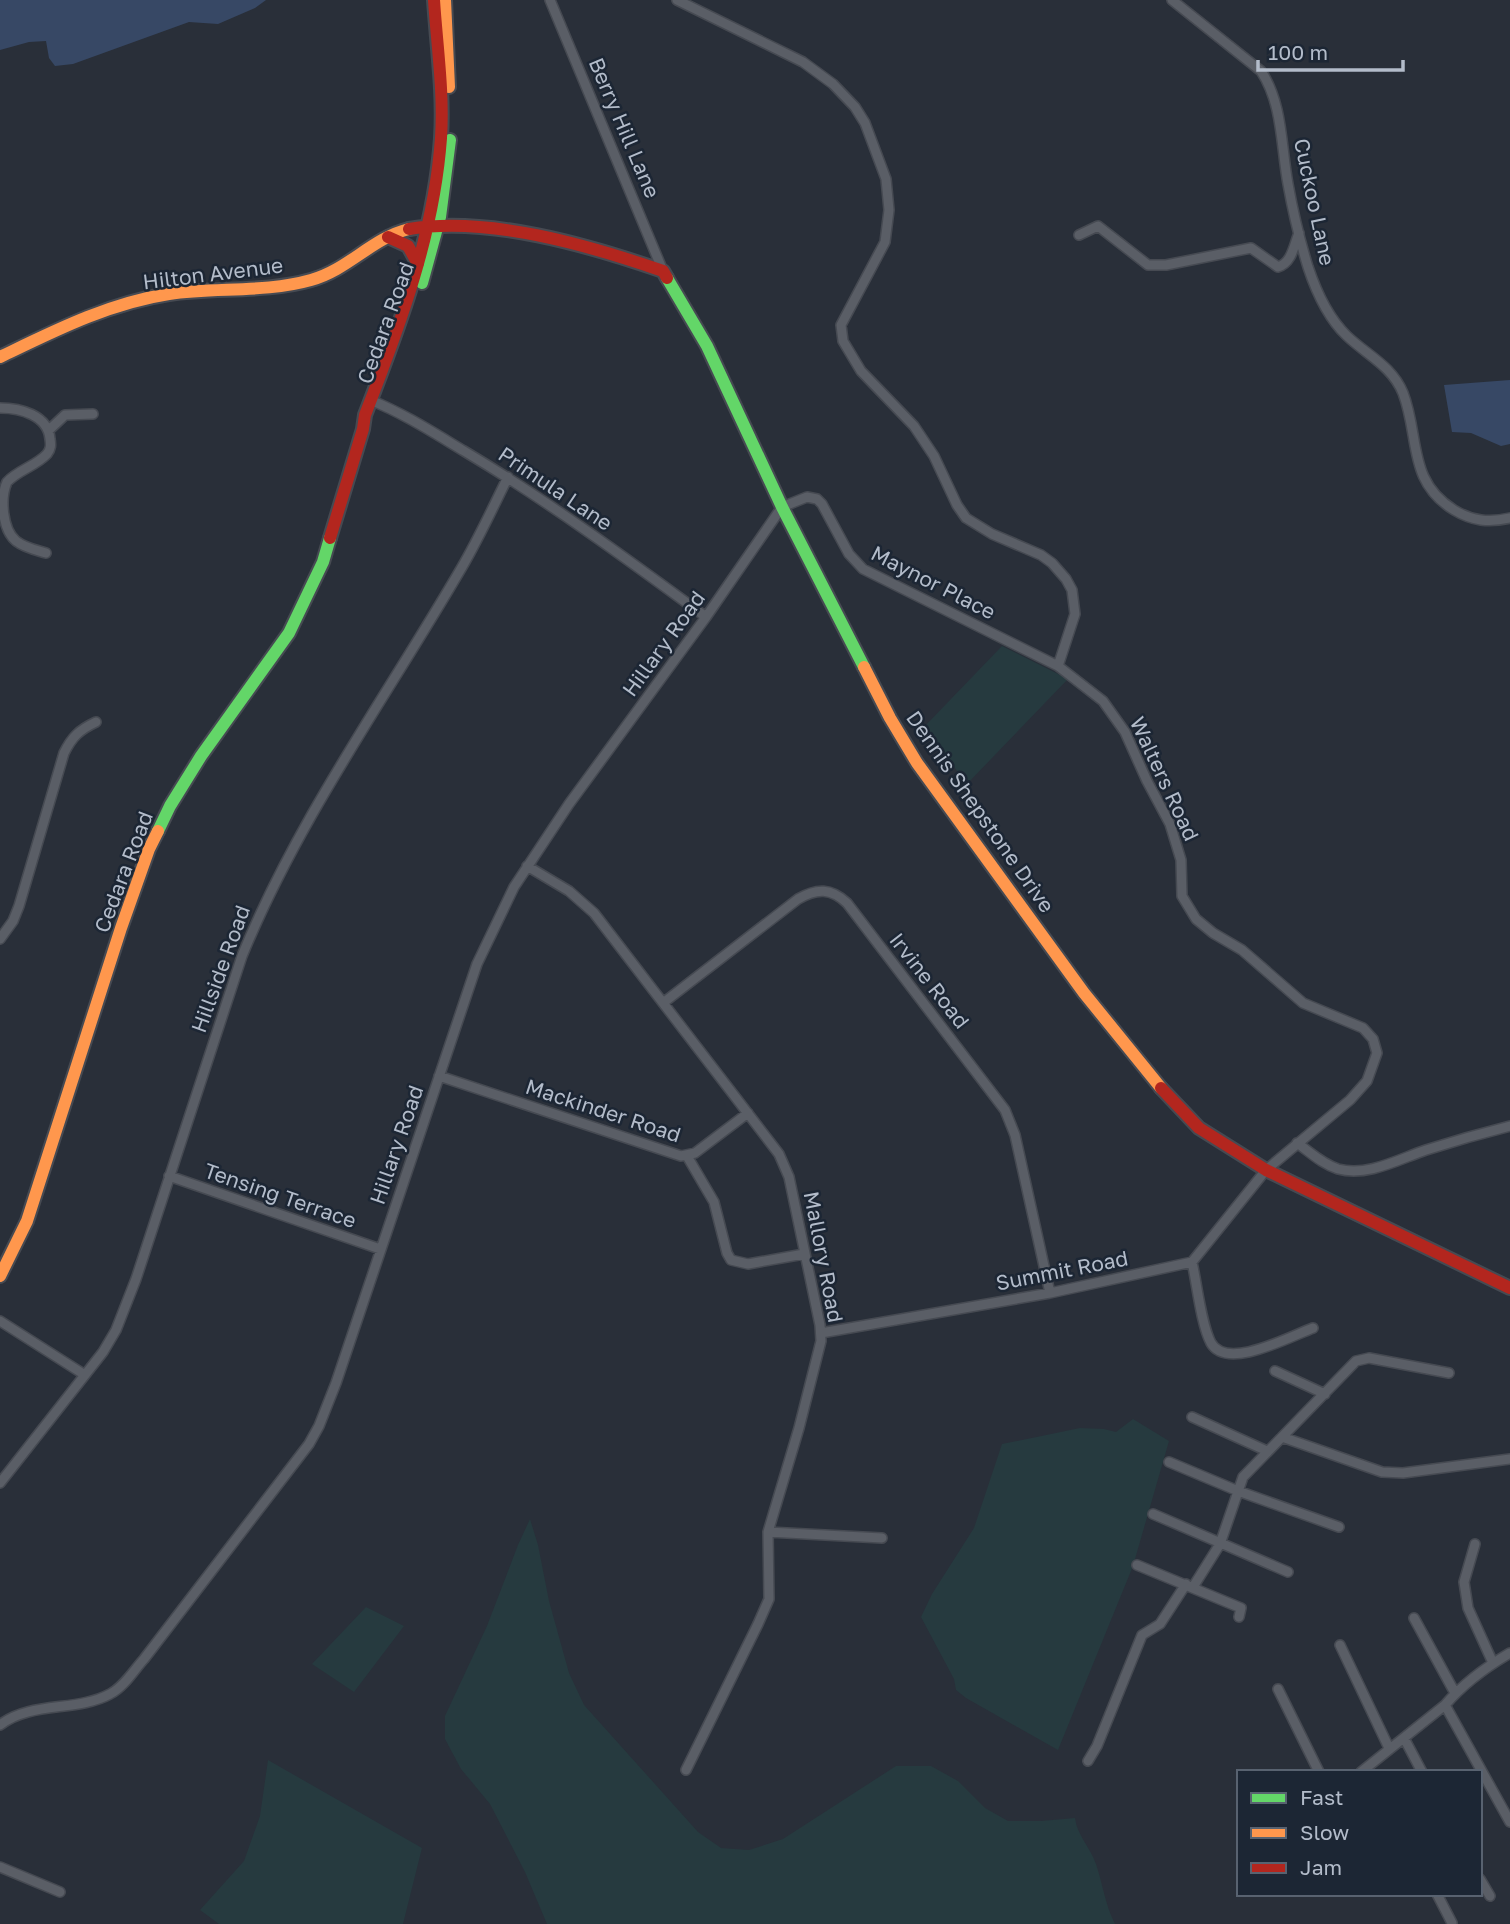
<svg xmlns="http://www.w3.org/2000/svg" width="1510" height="1924" font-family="'Golos Text',sans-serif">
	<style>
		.green { fill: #263a3f }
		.water { fill: #374865 }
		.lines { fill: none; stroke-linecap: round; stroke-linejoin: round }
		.street-casing { stroke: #464a52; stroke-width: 12 }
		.fast-casing { stroke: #464a52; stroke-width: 16 }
		.slow-casing { stroke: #464a52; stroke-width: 16 }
		.jam-casing { stroke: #464a52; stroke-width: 16 }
		.street { stroke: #5a5e66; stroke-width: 9 }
		.fast { stroke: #63d668; stroke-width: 12 }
		.slow { stroke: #ff974d; stroke-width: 12 }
		.jam { stroke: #b3261e; stroke-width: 12 }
		.labels { text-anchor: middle; stroke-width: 5; stroke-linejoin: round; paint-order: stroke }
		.street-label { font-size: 21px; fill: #b3bcca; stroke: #1c2634 }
	</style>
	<rect width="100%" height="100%" fill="#292f39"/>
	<path class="green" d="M1002 646 1068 679 967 784 924 727Z
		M1133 1419 1169 1441 1133 1566 1058 1750 966 1698 956 1690 954 1679 921 1617 932 1594 974 1528 1002 1444 1080 1428 1104 1429 1116 1432Z
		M530 1519 538 1545 549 1601 569 1673 584 1705 698 1832 721 1848 749 1850 783 1839 896 1766H931L958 1781 985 1808 1008 1821H1041L1075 1818C1077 1835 1090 1847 1096 1864 1103 1885 1105 1904 1115 1924H547L525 1872 490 1804 461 1769 445 1739V1716L487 1626 518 1545Z
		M366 1607 404 1626 354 1692 312 1664Z
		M268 1760 422 1848 403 1924H219L200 1910 244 1861 260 1816Z"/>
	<path class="water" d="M0 0H266L255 8 218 24 189 22 73 64 55 66 49 58 46 41 29 42 0 50Z
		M1510 380V444L1501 446 1471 433 1452 432 1444 385Z"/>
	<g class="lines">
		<g class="street-casing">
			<path id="street" d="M550 0 663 271
				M677 0 803 62 833 84 855 107 865 123 886 179 889 210 885 242 841 325 843 341 861 371 914 426 934 456 957 505 966 518 992 534 1041 555 1052 563 1066 579 1072 590 1075 614 1058 666
				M1172 0 1261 71C1283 104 1281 147 1288 184 1293 212 1300 241 1308 267 1316 291 1329 319 1347 336 1367 355 1392 366 1403 393 1420 437 1407 481 1454 510 1472 521 1489 523 1510 518
				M1079 235 1098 226 1148 265H1166L1251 248 1278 267C1292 263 1294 245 1299 233
				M370 400C403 413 434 433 464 451 548 501 627 559 706 617
				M0 408C20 408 48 415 50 439 51 445 51 449 47 454 36 466 18 470 7 482 0 498 2 529 16 541 25 548 36 550 46 553
				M49 430 65 415 93 414
				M527 866 569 891 594 913 779 1154 789 1177 820 1325 821 1341 799 1428 768 1532 769 1599 758 1624 686 1770
				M0 939 13 921 19 906 64 753C72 737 79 730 96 722
				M663 1003 798 899C817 888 831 888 847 903L1005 1110 1015 1135 1050 1293
				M439 1076 681 1156 695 1153 748 1113
				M1297 1143C1310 1152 1322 1164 1338 1169 1368 1177 1399 1159 1426 1150 1454 1141 1482 1133 1510 1126
				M687 1156 714 1202 727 1253 731 1260 748 1264 804 1254
				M169 1176 380 1249
				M1192 1262C1197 1284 1201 1324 1211 1343 1227 1371 1291 1336 1313 1328
				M0 1321 85 1375
				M1275 1371 1325 1394
				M1192 1417 1267 1451
				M1282 1437 1382 1472 1403 1473 1510 1459
				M1169 1462 1238 1491 1339 1527
				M0 1483 103 1352 116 1330 136 1279 242 956C299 817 387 696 462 567 479 538 493 507 508 477
				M1153 1514 1288 1572
				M768 1532 882 1538
				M1475 1544 1464 1582 1468 1608 1493 1663
				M1137 1565 1241 1608 1239 1617
				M1193 1587 1220 1544 1243 1477 1356 1361 1369 1358 1449 1373
				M1414 1618 1455 1693
				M1340 1645 1389 1748
				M1278 1689 1319 1772
				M1445 1705 1510 1822
				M0 1725C31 1701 77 1712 110 1694 124 1687 134 1670 144 1659L309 1444 319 1426 336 1383 477 964 514 887 569 804 706 617 782 507 807 497 817 499 822 504 849 554 863 569 1058 666 1103 701 1125 732 1147 781 1170 824 1181 860 1182 896 1196 919 1213 933 1242 950 1303 1003 1363 1028 1373 1039 1377 1053 1367 1081 1350 1100 1266 1170 1192 1262 1050 1293 821 1333
				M1404 1738 1422 1772
				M1088 1761 1097 1746 1142 1635 1160 1624 1186 1584
				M1361 1772 1445 1705C1463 1684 1486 1667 1510 1653
				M0 1867 60 1892
				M1480 1879 1490 1896
				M1437 1894 1452 1923"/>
		</g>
		<g class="fast-casing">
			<path id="fast" d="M667 278 707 346 782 507 864 667
				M422 283 440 217 450 140
				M158 831 170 806 201 756 289 633 323 562 330 538"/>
		</g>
		<g class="slow-casing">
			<path id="slow" d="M445 0 449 87
				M0 357C54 331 109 303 169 294 216 287 265 293 311 280 348 270 372 238 409 229
				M864 667 890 718 917 763 1084 993 1161 1088
				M0 1276 27 1221 121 928 149 849 158 831"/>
		</g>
		<g class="jam-casing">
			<path id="jam" d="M409 229C489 216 588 245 663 271L667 278
				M388 237 408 246 418 264
				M330 538 363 429 365 415C400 325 434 235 441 138 444 92 437 46 434 0
				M1161 1088 1199 1128 1266 1170 1510 1288"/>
		</g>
		<use href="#street" class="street"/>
		<use href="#fast" class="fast"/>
		<use href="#slow" class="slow"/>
		<use href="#jam" class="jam"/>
	</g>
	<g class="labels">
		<g class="street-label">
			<text transform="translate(624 128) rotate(67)" y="7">Berry Hill Lane</text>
			<text transform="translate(1314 202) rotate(78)" y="7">Cuckoo Lane</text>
			<text transform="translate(213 274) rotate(-7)" y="7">Hilton Avenue</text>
			<text transform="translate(386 323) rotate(-70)" y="7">Cedara Road</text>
			<text transform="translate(555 489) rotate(34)" y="7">Primula Lane</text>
			<text transform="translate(933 583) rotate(27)" y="7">Maynor Place</text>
			<text transform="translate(664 644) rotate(-54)" y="7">Hillary Road</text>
			<text transform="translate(1164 779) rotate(65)" y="7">Walters Road</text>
			<text transform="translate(980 812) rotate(55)" y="7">Dennis Shepstone Drive</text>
			<text transform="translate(124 872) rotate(-69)" y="7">Cedara Road</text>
			<text transform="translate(221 969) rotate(-70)" y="7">Hillside Road</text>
			<text transform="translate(929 981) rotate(52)" y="7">Irvine Road</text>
			<text transform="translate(603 1111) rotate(18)" y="7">Mackinder Road</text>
			<text transform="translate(397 1145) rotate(-71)" y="7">Hillary Road</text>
			<text transform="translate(280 1196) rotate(19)" y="7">Tensing Terrace</text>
			<text transform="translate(823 1257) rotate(79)" y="7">Mallory Road</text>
			<text transform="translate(1062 1271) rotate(-11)" y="7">Summit Road</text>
		</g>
	</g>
	<rect x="1237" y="1770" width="245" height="126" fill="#1c2634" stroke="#586270" stroke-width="2"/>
	<rect x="1251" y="1793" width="35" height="10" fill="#63d668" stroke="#586270" stroke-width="2"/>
	<text x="1300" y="1805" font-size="21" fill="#b3bcca">Fast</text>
	<rect x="1251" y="1828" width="35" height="10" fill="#ff974d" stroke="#586270" stroke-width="2"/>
	<text x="1300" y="1840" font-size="21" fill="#b3bcca">Slow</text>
	<rect x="1251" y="1863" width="35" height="10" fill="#b3261e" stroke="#586270" stroke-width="2"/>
	<text x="1300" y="1875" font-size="21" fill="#b3bcca">Jam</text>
	<path d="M1258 60v10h145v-10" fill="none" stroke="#b3bcca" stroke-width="3.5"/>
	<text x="1268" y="60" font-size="21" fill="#b3bcca" stroke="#1c2634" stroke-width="5" paint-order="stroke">100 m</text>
</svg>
